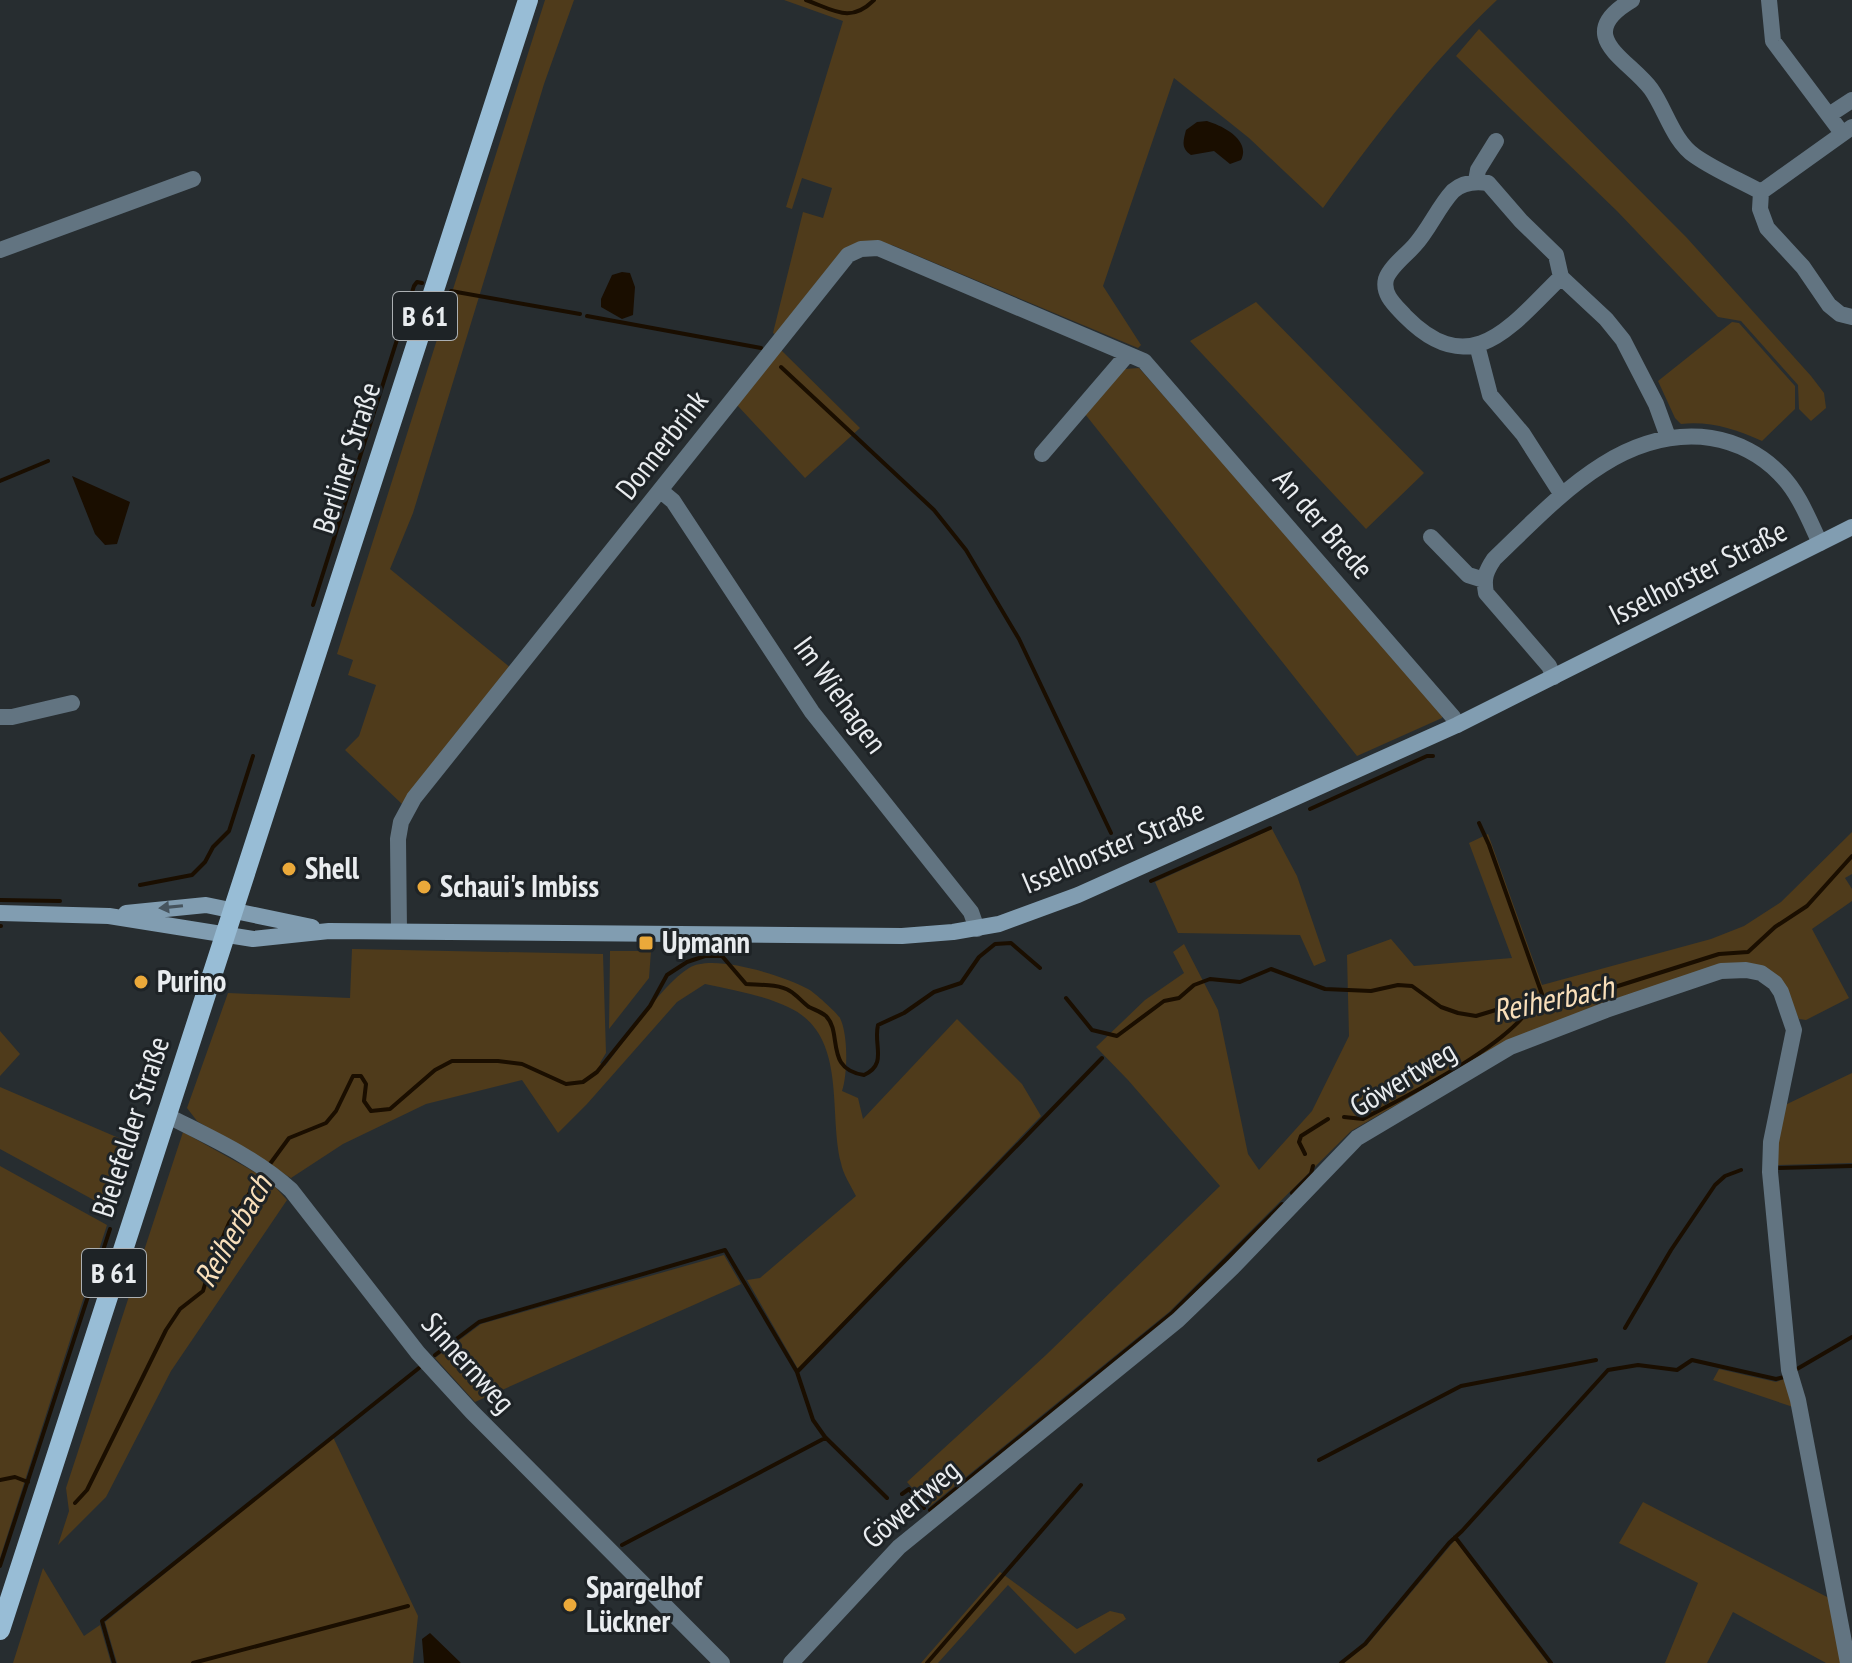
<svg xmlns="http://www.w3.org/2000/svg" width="1852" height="1663" font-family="'PT Sans Narrow',sans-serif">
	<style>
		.green { fill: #4f3b1b }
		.water { fill: #1a0e00 }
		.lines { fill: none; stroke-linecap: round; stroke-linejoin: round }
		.stream { stroke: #1a0e00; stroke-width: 4 }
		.street { stroke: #627481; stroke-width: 16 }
		.secondary { stroke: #819db1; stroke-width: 16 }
		.primary { stroke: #98bdd6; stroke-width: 20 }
		.oneway { fill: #46545e }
		.poi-dot { fill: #eba93a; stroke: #1e2326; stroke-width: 3 }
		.labels { text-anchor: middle; stroke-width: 6; stroke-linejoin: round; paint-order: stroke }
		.shield { fill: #1e2326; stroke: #acb0b3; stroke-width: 2 }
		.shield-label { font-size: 28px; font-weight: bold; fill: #e9ecef }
		.street-label { font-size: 30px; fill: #e9ecef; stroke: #1e2326 }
		.poi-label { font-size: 30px; font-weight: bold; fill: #e9ecef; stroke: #1e2326; text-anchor: start }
		.water-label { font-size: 32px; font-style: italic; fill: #f9dfba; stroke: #1e2326 }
	</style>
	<rect width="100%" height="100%" fill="#272d30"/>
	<path class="green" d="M545 0H574L544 84 413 513 390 569 511 668 402 804 345 750 359 736 376 685 348 675 353 660 337 654Z
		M784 0H1497C1431 62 1376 135 1323 208L1249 138 1174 78 1103 286 1141 345 1138 348 892 245 860 243 776 335 773 333 803 212 823 218 832 188 802 178 792 209 786 207 843 21Z
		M1479 29 1687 238 1811 376 1824 393 1826 408 1811 421 1799 409 1798 385 1741 321 1718 317 1617 211 1456 56Z
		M1256 302 1424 473 1366 529 1190 341Z
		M1732 322 1739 323 1795 386V409L1762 441C1735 429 1710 421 1681 424L1675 418 1658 381Z
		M781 350 860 428 805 478 737 405Z
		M1139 368 1443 711 1442 718 1357 756 1085 414 1124 369Z
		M1272 829 1297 876 1326 961 1314 966 1300 935 1178 933 1155 882Z
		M1852 832V874L1845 878 1852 889V901L1812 929 1849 998 1806 1020 1799 1019 1786 989 1748 963 1507 1041 1351 1131 1169 1312 929 1507 907 1482 1046 1355 1220 1186 1128 1080 1096 1047 1145 1000 1184 973 1173 952 1184 944 1218 1010 1248 1154 1259 1170 1312 1111 1349 1036 1347 955 1391 939 1414 966 1512 958 1469 843 1488 834 1542 985 1711 939 1744 926 1781 902Z
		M352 949 603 954 606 1053 600 1063 605 1066C626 1040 661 985 689 968 713 953 784 976 808 989 814 992 836 1012 840 1018 848 1034 848 1073 842 1091L858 1098 863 1119 957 1019 1022 1084 1041 1116 798 1369 747 1280 760 1278 856 1196C851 1186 843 1174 841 1163 828 1111 848 1034 788 1007 763 995 732 990 705 984L677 1002 587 1104 558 1133 522 1080 426 1104 343 1144 291 1178 197 1121 187 1108 228 993 350 998Z
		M610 951H651L649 978 609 1029Z
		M0 1031 20 1054 0 1076Z
		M1852 1073V1163L1776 1165 1775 1153 1785 1105Z
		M0 1087 135 1145 114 1211 0 1149Z
		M183 1132 269 1180 287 1200 171 1371 106 1497 58 1545 69 1511 66 1488Z
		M0 1166 107 1225 0 1558Z
		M724 1255 741 1284 475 1402 435 1358 481 1324Z
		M1719 1369 1776 1382 1784 1379 1793 1407 1713 1380Z
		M333 1437 418 1616 413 1663H117L105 1622Z
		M1643 1502 1831 1599 1843 1663H1826L1733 1612 1707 1663H1665L1698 1583 1619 1543Z
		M1455 1540 1548 1663H1344L1367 1645Z
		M43 1568 84 1636 100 1625 111 1663H13Z
		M1000 1572 1077 1629 1110 1611 1123 1614 1126 1619 1075 1654 1008 1585 938 1663H921Z"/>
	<path class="water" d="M1207 121C1223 126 1251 140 1241 160L1230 164 1214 151 1191 155C1181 148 1183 142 1186 130L1197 122Z
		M622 272 630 273 635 287 633 315 622 319 601 307V299L612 275Z
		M72 476 130 502 117 544 105 545 95 534Z
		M430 1633 461 1663H424L422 1639Z"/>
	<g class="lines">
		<path class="stream" d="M806 0C834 10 850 24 874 0
			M451 291 580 314
			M587 316 761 348
			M781 367 934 510 966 550 1019 639 1111 833
			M0 481 48 461
			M313 605 414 286 417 282 422 283
			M1310 809 1427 756H1433
			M1479 823 1489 845 1543 997
			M1151 881 1270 828
			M140 885 192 875 205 862 213 847 229 831 253 756
			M0 900 60 901
			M0 926H1
			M1066 998 1092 1030 1117 1036 1164 1001 1179 998 1194 985 1210 979 1240 982 1271 969 1325 989 1371 991 1398 985 1412 986 1441 1007 1458 1013 1476 1016 1529 1000 1599 992 1719 954 1748 952 1775 927 1807 906 1852 856
			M1344 1117 1363 1119C1406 1096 1516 1043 1535 999
			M1305 1154 1299 1142 1301 1136 1328 1119
			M267 1168 289 1138 326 1123 336 1111 353 1076H361L366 1084 364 1101 371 1111 390 1109 435 1070 452 1061H498L522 1064 566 1084 583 1082 597 1072 650 1006 667 975 687 962 705 956H722L746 984C759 985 779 984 790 991 797 995 802 1002 809 1007 815 1010 821 1012 826 1016 843 1033 824 1069 864 1075 888 1064 873 1045 878 1025L904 1013 934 992 961 983 979 957 995 944 1011 943 1040 968
			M1775 1168 1852 1166
			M1292 1193 1311 1174 1313 1166
			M1625 1328 1671 1250 1715 1185 1725 1176 1741 1170
			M435 1355 479 1322 725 1250 797 1372 813 1420 825 1437 887 1498
			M1797 1369 1852 1337
			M797 1372 1102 1058
			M1319 1460 1461 1386 1596 1360
			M0 1480 15 1477 28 1482
			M902 1494 909 1489 924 1508
			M75 1503 87 1490 166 1330 180 1309 203 1291 211 1264 229 1223 262 1175
			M930 1510 1172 1313 1282 1204
			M1455 1537 1551 1663
			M622 1545 825 1438
			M0 1566 110 1229
			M114 1663 102 1621 419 1368
			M193 1663 408 1606
			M927 1663 1081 1485
			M1341 1663 1365 1644 1449 1543 1462 1531 1608 1370 1638 1365 1677 1370 1692 1360 1776 1379 1784 1377"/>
		<path class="street" d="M1632 0C1571 36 1629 59 1651 89 1666 110 1673 141 1695 156 1715 170 1739 180 1761 192
			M1769 0 1773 41 1842 133
			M1829 115 1852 100
			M1476 181 1478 170 1496 141
			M1761 192 1760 209 1767 228 1803 267 1829 305 1840 314 1852 317
			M1761 192 1852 127
			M0 250 193 179
			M1561 277C1511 326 1471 383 1405 316 1396 306 1382 295 1386 279 1390 267 1405 256 1414 246 1429 230 1438 207 1453 191 1463 182 1475 181 1488 183L1521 221 1556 255 1561 277 1606 319 1623 340 1656 404 1668 437
			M1477 345 1490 395 1523 434 1562 495
			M1042 454 1127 355
			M661 491 673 501 812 712 971 912 977 929
			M1431 537 1468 575 1484 580
			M1554 677 1549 666 1486 593C1483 578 1486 571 1494 559 1553 503 1620 425 1711 438 1737 442 1762 455 1780 474 1799 493 1809 520 1820 543
			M0 717H12L72 703
			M399 931 398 839 401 822 414 798 848 255 861 249 878 248 1144 361 1453 717 1457 725
			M166 1115C209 1137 255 1157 291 1190L418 1353 472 1412 722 1663
			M791 1663 899 1547 1178 1320 1233 1267 1357 1138 1510 1047 1606 1010 1721 971 1746 970 1761 973 1775 983 1781 992 1794 1030 1771 1142 1770 1172 1789 1370 1798 1400 1848 1663"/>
		<path class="secondary" d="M0 913 109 916 253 939 329 931 902 936 953 932 999 924 1078 895 1457 725 1852 527
			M126 913 206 905 312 927"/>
		<path class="primary" d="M0 1630 528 0"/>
	</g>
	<defs><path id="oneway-solid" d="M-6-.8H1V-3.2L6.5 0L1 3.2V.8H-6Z" transform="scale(2)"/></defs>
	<use class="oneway" href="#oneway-solid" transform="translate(171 907) rotate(174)"/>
	<g class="poi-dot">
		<circle cx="289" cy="869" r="8"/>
		<circle cx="424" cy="887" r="8"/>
		<rect x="638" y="935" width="16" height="16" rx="4"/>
		<circle cx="141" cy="982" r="8"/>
		<circle cx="570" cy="1605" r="8"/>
	</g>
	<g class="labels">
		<g class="shield">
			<rect x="393" y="292" width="64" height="48" rx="6"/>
			<rect x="82" y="1249" width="64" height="48" rx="6"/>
		</g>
		<g class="shield-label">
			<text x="425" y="326">B 61</text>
			<text x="114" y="1283">B 61</text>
		</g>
		<g class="street-label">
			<text transform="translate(662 445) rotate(-52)" y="10">Donnerbrink</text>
			<text transform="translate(347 458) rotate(-72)" y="10">Berliner Straße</text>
			<text transform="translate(1323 524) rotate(49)" y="10">An der Brede</text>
			<text transform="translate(1698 573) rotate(-27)" y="10">Isselhorster Straße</text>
			<text transform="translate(840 695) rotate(54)" y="10">Im Wiehagen</text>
			<text transform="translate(1113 847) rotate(-23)" y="10">Isselhorster Straße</text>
			<text transform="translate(1403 1079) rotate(-31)" y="10">Göwertweg</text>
			<text transform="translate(131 1127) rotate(-72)" y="10">Bielefelder Straße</text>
			<text transform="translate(468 1363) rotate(48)" y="10">Sinnernweg</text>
			<text transform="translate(911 1504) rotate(-41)" y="10">Göwertweg</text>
		</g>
		<g class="poi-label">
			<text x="305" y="879">Shell</text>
			<text x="440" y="897">Schaui's Imbiss</text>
			<text x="662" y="953">Upmann</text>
			<text x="157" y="992">Purino</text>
			<text x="586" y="1598">Spargelhof<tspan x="586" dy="34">Lückner</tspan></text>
		</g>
		<g class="water-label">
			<text transform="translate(1553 999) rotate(-12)" y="11">Reiherbach</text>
			<text transform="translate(233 1231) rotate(-60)" y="11">Reiherbach</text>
		</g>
	</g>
</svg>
